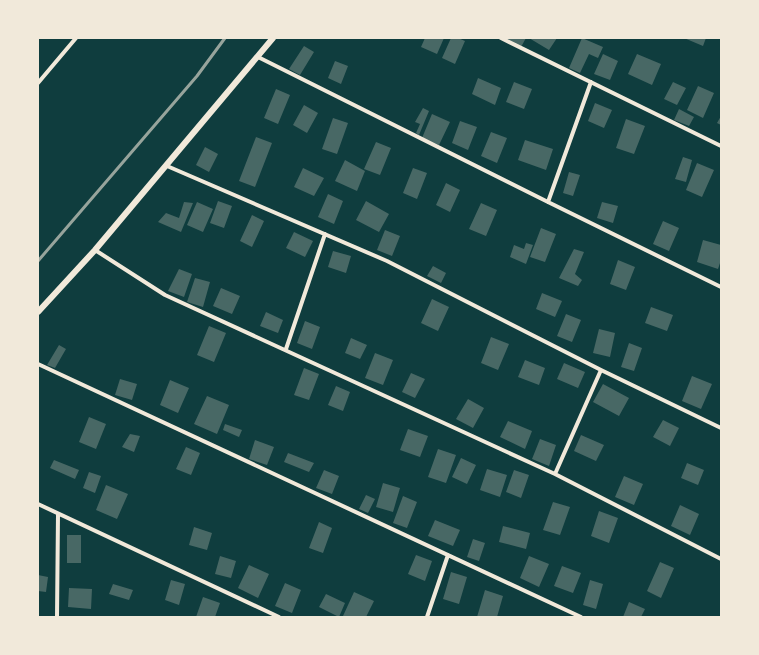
<svg xmlns="http://www.w3.org/2000/svg" width="759" height="655" font-family="Roboto,sans-serif">
	<style>
		.building { fill: #486865 }
		.lines { fill: none; stroke-linecap: round; stroke-linejoin: round }
		.minor { stroke: #f1e9da; stroke-width: 4 }
		.tertiary { stroke: #f1e9da; stroke-width: 6 }
		.rail { stroke: #97a49c; stroke-width: 3 }
	</style>
	<rect width="100%" height="100%" fill="#0f3d3e"/>
	<path class="building" d="M425 38H444L437 54 421 47Z
		M451 38H458L465 41 455 64 442 58Z
		M506 38H526L521 47Z
		M529 38H557L549 50Z
		M582 38 603 47 598 58 589 54 580 73 569 68Z
		M684 38H706L703 46Z
		M304 46 314 52 300 75 289 69Z
		M603 54 618 61 610 80 594 74Z
		M637 54 661 64 652 85 628 74Z
		M335 61 348 66 341 84 328 78Z
		M478 78 501 88 495 105 472 94Z
		M514 82 532 89 524 109 506 102Z
		M673 82 686 88 677 105 664 99Z
		M698 86 714 93 703 118 687 110Z
		M276 89 290 95 278 124 264 118Z
		M595 103 612 110 604 128 588 121Z
		M304 105 318 113 307 133 293 125Z
		M423 108 429 111 419 135 416 133 420 124 415 122Z
		M679 109 694 117 689 126 674 120Z
		M432 114 450 122 439 145 422 138Z
		M721 116V125L717 123Z
		M333 118 348 123 337 154 322 149Z
		M626 119 645 126 634 154 616 148Z
		M460 121 477 127 468 150 452 143Z
		M491 132 507 138 497 163 481 156Z
		M256 137 272 143 255 187 239 181Z
		M525 140 553 149 546 170 518 160Z
		M376 142 391 148 380 175 364 169Z
		M205 147 218 154 209 172 196 165Z
		M683 157 692 160 686 182 675 179Z
		M345 160 365 171 357 191 335 181Z
		M697 163 714 170 702 197 686 190Z
		M303 168 324 178 314 196 294 187Z
		M413 168 427 173 417 199 403 193Z
		M569 172 580 175 573 196 563 193Z
		M446 183 460 190 450 212 436 205Z
		M328 194 343 201 334 224 318 217Z
		M218 201 232 206 224 228 210 223Z
		M366 201 389 214 379 232 356 220Z
		M184 202 193 203 181 232 158 222 166 213 179 218Z
		M197 202 213 209 203 232 187 225Z
		M602 202 618 206 613 223 597 218Z
		M481 203 497 210 486 236 469 229Z
		M252 215 264 221 252 247 240 241Z
		M663 221 679 228 669 251 653 244Z
		M541 228 556 234 545 262 530 257Z
		M385 230 400 236 392 256 377 250Z
		M294 232 313 241 305 257 286 248Z
		M703 240 721 245V260L718 269 697 262Z
		M526 243 533 245 526 264 510 257 514 245 524 249Z
		M574 249 584 252 575 274 582 280 578 286 559 278Z
		M333 251 351 256 346 273 328 267Z
		M618 260 635 267 626 290 610 284Z
		M433 266 446 273 441 283 427 276Z
		M179 269 192 274 184 297 168 291Z
		M195 278 210 282 203 307 187 302Z
		M221 288 240 296 232 314 213 306Z
		M542 293 562 301 555 317 536 309Z
		M432 299 449 307 438 331 421 323Z
		M651 307 673 315 667 331 645 323Z
		M266 312 283 320 278 333 260 326Z
		M566 314 581 320 572 342 557 336Z
		M305 321 320 327 312 349 297 343Z
		M209 326 226 333 214 362 197 355Z
		M599 329 615 333 610 357 593 353Z
		M491 337 509 344 498 370 481 363Z
		M351 338 367 345 360 359 345 353Z
		M629 343 642 348 634 371 621 367Z
		M59 345 66 349 55 368 47 365Z
		M375 353 393 360 383 385 365 378Z
		M525 360 545 368 539 385 518 377Z
		M564 363 585 372 578 388 557 379Z
		M304 368 319 374 309 400 294 395Z
		M411 373 425 379 415 398 402 392Z
		M692 376 712 384 701 409 682 401Z
		M120 379 137 384 132 400 115 395Z
		M170 380 189 388 178 413 160 405Z
		M603 384 629 398 619 416 593 402Z
		M336 386 350 392 343 411 328 405Z
		M207 396 229 405 217 434 194 424Z
		M468 399 484 408 473 428 456 419Z
		M89 417 106 424 96 449 79 442Z
		M663 420 679 428 670 446 653 437Z
		M508 421 532 431 525 449 500 437Z
		M225 424 242 430 239 437 223 430Z
		M408 429 428 436 420 457 400 450Z
		M130 434 140 436 134 452 122 447Z
		M581 435 604 445 596 461 574 451Z
		M540 439 556 445 549 466 532 459Z
		M255 440 274 447 267 465 249 459Z
		M186 447 200 453 191 475 176 469Z
		M438 449 456 455 446 483 428 477Z
		M288 453 314 463 309 472 284 462Z
		M461 458 476 465 467 484 452 477Z
		M54 460 79 470 75 479 50 468Z
		M687 463 704 470 698 485 681 478Z
		M487 469 507 475 500 497 480 490Z
		M324 470 339 476 332 494 316 488Z
		M514 470 529 475 521 498 506 492Z
		M89 472 101 476 95 493 83 488Z
		M624 476 643 484 634 505 615 497Z
		M383 483 400 488 393 512 376 507Z
		M106 485 128 494 117 519 96 510Z
		M366 495 375 499 368 513 359 509Z
		M403 496 417 502 407 528 393 523Z
		M553 502 570 507 560 535 543 530Z
		M680 505 699 514 690 535 671 526Z
		M599 511 618 518 609 543 591 536Z
		M435 520 460 530 453 546 428 536Z
		M319 522 332 528 323 553 309 548Z
		M503 526 530 533 526 549 499 542Z
		M194 527 212 533 207 550 189 545Z
		M67 535H81V563H67Z
		M473 539 485 543 479 561 467 557Z
		M416 555 432 561 425 581 408 574Z
		M220 556 236 561 231 578 215 574Z
		M529 556 549 564 539 587 520 578Z
		M660 562 674 568 661 598 647 591Z
		M249 565 269 574 258 598 238 588Z
		M562 566 581 573 573 593 554 586Z
		M451 572 467 577 459 604 443 599Z
		M38 575 48 577 46 592 38 591Z
		M171 580 185 584 179 605 165 600Z
		M590 580 603 584 596 609 583 605Z
		M285 583 301 590 292 613 275 606Z
		M113 584 133 590 129 600 109 594Z
		M69 588 92 589 91 609 68 607Z
		M485 590 503 596 497 617H477Z
		M354 592 374 601 366 617H345L343 616Z
		M326 594 345 603 339 617 319 607Z
		M203 597 220 603 215 617H196Z
		M629 602 645 609 641 617H623Z"/>
	<g class="lines">
		<path class="minor" d="M501 38 721 146
			M258 57 548 202 721 287
			M38 83 76 38
			M167 166 387 261 601 370 721 428
			M548 202 591 82
			M95 250 165 295 555 474 721 559
			M286 349 325 234
			M38 364 581 617
			M555 474 601 370
			M38 504 279 617
			M57 617 58 514
			M427 617 448 555"/>
		<path class="tertiary" d="M38 312 95 250 273 38"/>
		<path class="rail" d="M38 261 197 76 225 38"/>
	</g>
	<rect width="759" height="655" fill="none" stroke="#f1e9da" stroke-width="78"/>
</svg>
